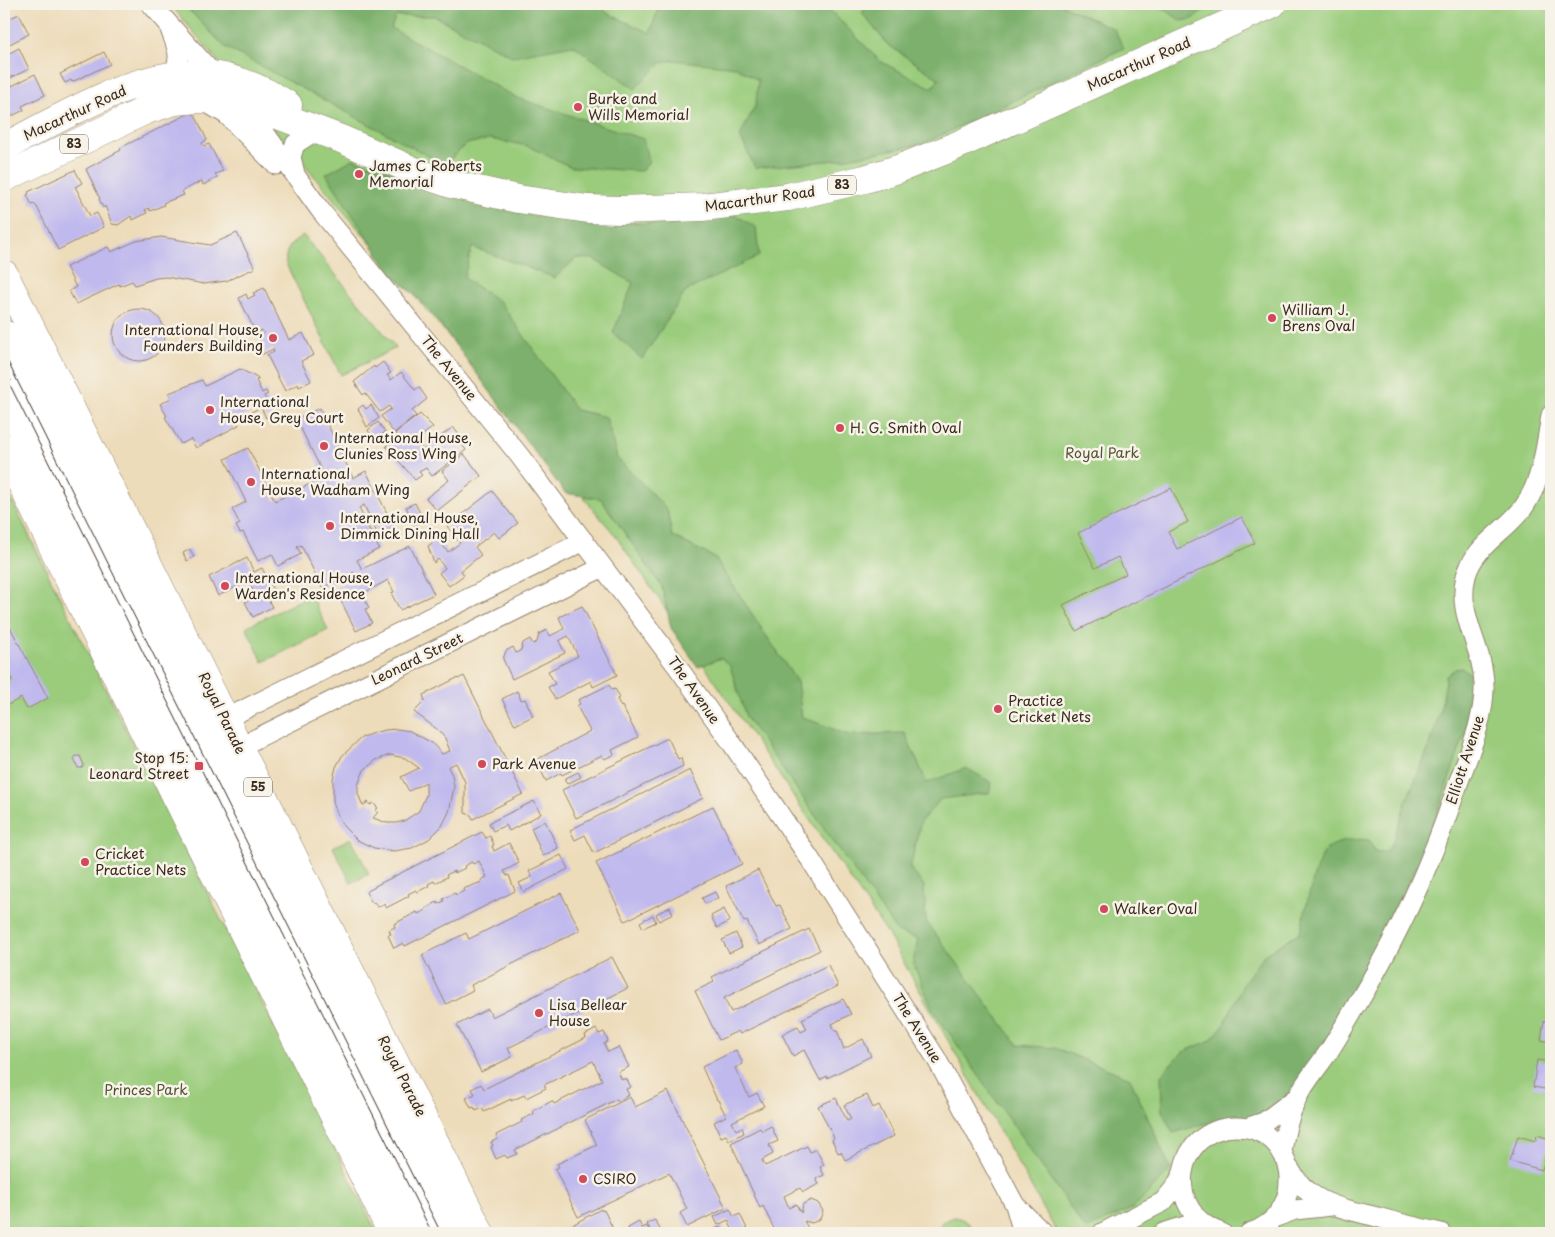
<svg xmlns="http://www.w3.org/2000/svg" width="1555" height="1237" font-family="'Playpen Sans',sans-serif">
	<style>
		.green { fill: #9acc7c; stroke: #6a7b4d }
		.forest { fill: #7bb06c; stroke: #5b6d45 }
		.building { fill: #c0b9ee; fill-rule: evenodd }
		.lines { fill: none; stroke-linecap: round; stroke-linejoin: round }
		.street-casing { stroke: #94836c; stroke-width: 21 }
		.highway-casing { stroke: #94836c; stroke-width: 29 }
		.street { stroke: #fff; stroke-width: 19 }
		.highway { stroke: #fff; stroke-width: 28 }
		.tram { stroke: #3b2a1e; stroke-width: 1 }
		.poi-dot { fill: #d1495b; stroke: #f7f3e8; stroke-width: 2 }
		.labels { text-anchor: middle; stroke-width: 5; stroke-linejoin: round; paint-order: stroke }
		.shield { fill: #f7f3e8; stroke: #73665b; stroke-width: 1 }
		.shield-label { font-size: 12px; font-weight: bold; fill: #3b2a1e }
		.street-label { font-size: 14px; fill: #3b2a1e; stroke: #f7f3e8 }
		.poi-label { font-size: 14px; fill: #3b2a1e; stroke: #f7f3e8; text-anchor: start }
		.park-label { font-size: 14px; fill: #535236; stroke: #f7f3e8 }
	</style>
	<rect width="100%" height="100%" fill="#f7f3e8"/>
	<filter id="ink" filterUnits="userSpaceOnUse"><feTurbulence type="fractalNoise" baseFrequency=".02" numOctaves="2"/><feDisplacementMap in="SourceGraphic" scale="10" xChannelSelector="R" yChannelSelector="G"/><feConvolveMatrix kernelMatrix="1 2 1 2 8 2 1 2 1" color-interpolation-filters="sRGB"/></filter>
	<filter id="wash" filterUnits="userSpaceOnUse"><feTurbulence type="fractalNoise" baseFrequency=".0096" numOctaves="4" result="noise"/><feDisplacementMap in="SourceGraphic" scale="20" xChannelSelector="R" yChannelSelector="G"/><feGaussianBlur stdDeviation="1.12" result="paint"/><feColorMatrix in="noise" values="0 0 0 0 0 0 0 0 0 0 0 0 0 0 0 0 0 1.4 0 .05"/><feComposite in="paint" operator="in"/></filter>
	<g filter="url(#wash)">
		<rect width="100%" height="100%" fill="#eddcba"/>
		<path class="green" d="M170 4H1551V1233H1061L1055 1229 887 933 615 535Z
			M303 235 396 348 341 375 286 264C284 249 292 243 303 235Z
			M4 485 377 1233H4Z
			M311 595 328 630 263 662 246 627Z
			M351 838 369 874 351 883 333 847Z
			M954 1217C965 1219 971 1223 974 1233H936L942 1222Z"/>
		<path class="forest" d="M183 4H599L607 13 650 33 660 4H824L880 61 932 88 939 79 887 44 862 13 869 4H1060L1114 29 1124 48 923 144 837 160 755 168 740 136 756 104 758 80 736 67 673 60 661 63 635 89 573 45 512 56 434 16H396L391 28 517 98 643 139 649 162 641 171 571 167 528 146 490 139 466 144 445 165 225 47Z
			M1139 4H1212L1193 19 1181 21 1160 6Z
			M353 159 528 215 667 225 735 215 756 227 759 256 686 291 642 359 613 333 633 283 593 259 576 258 555 278 472 247 464 278 500 302 576 410 606 417 617 458 667 509 672 536 715 558 797 682 802 717 849 735 905 733 927 783 966 768 992 783 989 793 941 799 921 821 910 868 924 886 926 921 1018 1045 1055 1048 1130 1078 1171 1170 1133 1208 1086 1230 933 1010 913 963 918 939 897 932 746 717 730 666 721 658 698 667 671 628 662 587 601 499 565 493 429 309 389 271 326 174Z
			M1462 668 1472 675 1468 725 1423 854 1367 965 1319 1053 1275 1109 1253 1120 1204 1124 1173 1133 1162 1111 1161 1075 1183 1052 1211 1040 1223 1026 1245 981 1264 955 1300 932C1305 914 1315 858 1328 848 1338 841 1357 838 1369 840L1375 851C1382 853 1385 852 1391 847L1407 799 1430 745 1441 707 1446 681 1445 677 1455 669Z"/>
		<g id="blocks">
			<path class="building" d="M19 14 29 34 4 47V21Z
				M19 48 29 69 8 79 12 86 35 74 45 95 22 106 24 110 4 120V56Z
				M104 52 110 64 72 82 71 80 65 83 60 74Z
				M190 113 195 115 207 140 202 143 204 146 209 144 223 171 215 174 217 178 203 185 202 181 182 191 184 195 163 203 164 205 150 211 149 208 145 210 147 213 133 220 131 216 118 225 112 224 105 206 103 208 99 199H100L86 169 121 150 120 148Z
				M75 170 82 183 75 187 76 188 90 216 97 213 104 227 58 250 37 207 34 204 32 205 27 195 29 194 28 192Z
				M237 233 255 268 226 281 204 284 166 277 156 278 135 285 132 281 120 286 119 284 76 304 69 291 76 287 66 267 108 247 111 252 136 241 161 237 210 245Z
				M264 288 289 340 303 333 314 355 301 361 311 381 299 387 298 384 285 391 267 355 274 352 273 349 261 355 257 347 262 345 258 337 264 334 262 330 256 333 239 298 246 294 248 299 255 295 253 293Z
				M113 335a26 26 0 1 1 52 0a26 26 0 1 1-52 0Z
				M383 362 391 373 387 375 391 380 401 372 415 390 419 387 427 399 412 411 416 416 394 433 381 416 391 409 389 406 380 412 365 393 363 395 354 382 374 366 375 368Z
				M240 369 259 379 256 380 262 393 266 391 267 393 268 394 264 396 267 402 272 399 278 412 266 418 261 407 236 420 239 425 196 448 191 439 181 444 165 417 167 416 160 404 171 398 169 393 202 380 205 386Z
				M363 405 366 409 371 405 379 418 367 427 358 409Z
				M320 408 353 478 366 471 394 527 378 535 364 505 359 508 379 549 357 560 362 569 410 546 434 594 400 610 391 593 394 592 388 580 362 594 369 608 365 609 372 623 356 631 334 587 356 577 354 572 322 588 301 545 297 547 301 554 278 566 272 554 258 561 243 532 240 533 236 526 240 524 232 509 246 502 225 459 248 448 275 501 325 477 296 419Z
				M420 414 433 427 413 443 414 444 417 442 423 450 453 427 463 440 460 442 466 450 432 476 426 468 419 472 422 475 415 480 386 446 398 436 395 433Z
				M378 422 385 432 374 441 368 430Z
				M464 454 481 476 437 511 426 498 449 480 442 471Z
				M1171 488 1188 522 1168 532 1177 549 1242 517 1255 543 1076 631 1063 605 1126 574 1118 557 1095 568 1078 533Z
				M492 491 518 523 499 538 494 532 475 547 481 555 461 571 464 575 449 586 439 573 445 568 438 559 434 563 428 546 438 539 448 552 460 543 447 526Z
				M415 503 424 521 415 525 406 507Z
				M190 549 194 557 187 561 183 553Z
				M247 558 254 572 262 568 274 592 266 596 272 607 253 617 245 602 256 596 248 581 218 596 209 577Z
				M582 606 617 675 593 687 591 681 555 699 548 687 555 684 548 671 578 656 568 636 559 641 565 653 512 679 503 659 506 651 513 647 516 653 521 650 523 643 530 639 533 644 537 642 539 634 547 630 550 636 564 629 559 617Z
				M4 616 48 698 27 709 21 698 4 707V685L12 680 4 665Z
				M464 676 523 794 473 819 471 815 465 813V782L456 763 448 767 452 775 454 787 449 812 442 826 429 839 412 848 394 851 374 848 357 840 343 826 335 809 333 800V779L336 767 342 756 361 738 373 733 385 730 397 729 410 731 432 743 442 754 450 751 445 738 438 730 414 712 425 701 423 695 457 678 458 679ZM390 755 405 758 419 768 401 777 409 791 426 782V795L419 811 404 821 396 823H387L373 818 378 812 375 810 378 808 373 803 370 805 368 802 363 806 358 794V785L364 770 376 760Z
				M609 685 612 690 615 689 620 697 617 699 621 707 622 706 638 737 612 750 614 755 604 759 602 755 562 775 561 773 546 781 536 760 590 731 577 706 580 704 578 700Z
				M517 691 521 700 525 699 533 716 515 725 502 699Z
				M668 738 678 759 681 758 683 766 576 818 562 790Z
				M76 756H80L84 765 82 768H78L74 759Z
				M690 770 703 798 594 853 585 835 575 840 570 830Z
				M578 772 581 777 567 784 564 779Z
				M534 801 541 814 509 831 506 825 493 831 489 823Z
				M713 806 742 864 625 921 596 863Z
				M545 821 558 848 543 856 531 828Z
				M482 832 486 838 490 836 494 845 492 846 494 851 509 843 519 863 504 871 507 876 509 875 515 891 405 946 403 943 394 948 388 935 391 934 389 930 395 927 394 924 417 912 418 914 426 910 425 909 437 902 438 904 444 901 443 899 455 893 456 895 464 891 463 889 482 882 481 880 487 877 479 861 473 864 472 862 464 866 465 868 455 873 454 871 446 875 447 877 435 883 434 881 428 884 429 886 417 892 416 890 408 894 409 896 386 908 384 904 377 907 374 902 372 903 366 892 375 887V886Z
				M561 855 568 869 524 892 519 883 532 877 529 871Z
				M758 870 776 906 780 905 792 929 759 945 747 921 744 922 726 886Z
				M715 892 718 898 705 904 702 898Z
				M561 893 580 930 471 985 473 990 446 1004 422 955 466 933 469 939Z
				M670 907 673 914 659 921 656 914Z
				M724 909 730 921 717 928 711 916Z
				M653 915 656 922 643 928 640 922Z
				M809 929 820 950 724 998 731 1012 828 965 838 986 740 1034 738 1031 719 1040 695 991 714 982 712 977Z
				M736 933 742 947 729 953 722 940Z
				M612 957 628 988 508 1048 512 1057 481 1072 457 1025 488 1009 492 1017Z
				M843 999 851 1014 832 1024 835 1031 837 1030 844 1049 863 1039 871 1056 827 1078V1076L820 1080 804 1050 793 1056 782 1034 798 1026 801 1032 807 1029 802 1019Z
				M1544 1021 1551 1023V1042L1541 1040Z
				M596 1029 599 1034 604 1032 608 1041 604 1044 608 1052 619 1047 629 1067 618 1072 622 1080 626 1078 631 1087 626 1089 629 1095 618 1101 617 1099 515 1150 517 1154 507 1158 505 1155 496 1159 491 1147 493 1146 491 1142 498 1139 496 1135 522 1122 521 1120 534 1114 533 1111 552 1101 554 1104 602 1080 593 1061 544 1085 546 1088 526 1098 524 1095 511 1101V1099L484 1112 482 1108 476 1111 474 1107 471 1108 466 1098 475 1094 472 1089 481 1084 484 1089 586 1038 585 1035Z
				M736 1050 743 1064 735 1068 749 1097 757 1093 764 1106 732 1122 736 1130 742 1127 744 1133 729 1140 726 1135 721 1137 714 1122 726 1116 718 1100H717L702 1067Z
				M1537 1060 1551 1062V1090L1533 1087Z
				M668 1091 726 1208 687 1227 680 1213 687 1209 669 1173 578 1217 555 1169 559 1167 557 1164 597 1145 585 1120 630 1097 635 1107Z
				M867 1095 873 1108 879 1105 894 1136 845 1160 841 1152 838 1153 832 1140 834 1138 818 1106 836 1098 847 1121 851 1119 844 1105Z
				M771 1126 778 1141 769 1145 773 1154 762 1160 765 1166 807 1146 810 1152 816 1149 824 1165 820 1167 824 1175 816 1179 819 1184 803 1192 800 1188 784 1196 789 1208 796 1204 801 1213 803 1204 811 1200 818 1203 823 1211 820 1219 812 1223 804 1221 811 1233H776L763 1206 760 1208 731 1143 760 1128 762 1131Z
				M1537 1135 1550 1139 1542 1170 1510 1161 1518 1136 1536 1141Z
				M601 1209 602 1211 604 1210 615 1233H564L563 1230Z
				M730 1209 734 1217 740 1214 749 1233H734L728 1220 718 1225 714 1217Z
				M655 1220 662 1233H652L647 1224Z
				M639 1222 642 1228 647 1226 650 1233H630L628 1228Z
				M721 1226 725 1233H708Z"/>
		</g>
	</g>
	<g filter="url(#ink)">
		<use href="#blocks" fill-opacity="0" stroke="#94836c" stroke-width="1"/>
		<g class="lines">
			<g class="street-casing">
				<path id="street" d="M151 4 215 76
					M170 29C177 48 183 57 172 76
					M204 101 227 115 276 165
					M238 102 267 136 321 211 519 455 677 666 731 742 810 859 936 1058 1015 1205 1023 1233
					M295 174 291 157 295 144 309 135 326 134
					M225 719 584 541
					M239 747 603 567
					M1246 1128 1264 1122 1296 1098
					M1282 1153C1284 1134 1289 1116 1297 1098 1305 1082 1319 1066 1329 1051 1342 1031 1353 1011 1365 991 1389 949 1412 904 1430 859 1441 833 1451 805 1460 778 1471 749 1485 716 1484 684 1483 645 1456 616 1466 576 1474 546 1505 532 1523 508 1542 482 1546 446 1551 415
					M1289 1168C1308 1204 1341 1208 1377 1217 1398 1223 1419 1228 1441 1233
					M1016 1206 1043 1233
					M1276 1217 1295 1210 1331 1206
					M1102 1233 1163 1202 1176 1186 1183 1173
					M1163 1233 1185 1226 1210 1229
					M1222 1233C1162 1214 1173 1128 1236 1127 1299 1127 1309 1215 1249 1233"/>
			</g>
			<g class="highway-casing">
				<path id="highway" d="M4 147C61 118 134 72 199 74 232 75 261 88 288 105
					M4 178 144 111 175 101 199 99 228 100 259 108 341 139 419 173 451 184 518 199 588 209 621 210 702 207 788 197 865 179 898 169 951 148 1272 4
					M4 274 480 1233
					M4 334 452 1233
					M4 393 421 1233
					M4 448 392 1233"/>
			</g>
			<use href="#street" class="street"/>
			<use href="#highway" class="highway"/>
			<path class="tram" d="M4 354 441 1233
				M4 373 432 1233"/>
		</g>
	</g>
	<g class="poi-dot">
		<circle cx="578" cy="107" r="5"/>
		<circle cx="359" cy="174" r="5"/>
		<circle cx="1272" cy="318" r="5"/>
		<circle cx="273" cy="338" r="5"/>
		<circle cx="210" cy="410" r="5"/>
		<circle cx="840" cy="428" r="5"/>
		<circle cx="324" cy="446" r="5"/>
		<circle cx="251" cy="482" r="5"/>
		<circle cx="330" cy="526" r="5"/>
		<circle cx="225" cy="586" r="5"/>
		<circle cx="998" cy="709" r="5"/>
		<circle cx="482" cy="764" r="5"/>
		<rect x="194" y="761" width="10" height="10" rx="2.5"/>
		<circle cx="85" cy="862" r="5"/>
		<circle cx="1104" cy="909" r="5"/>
		<circle cx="539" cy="1013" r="5"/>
		<circle cx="583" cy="1179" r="5"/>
	</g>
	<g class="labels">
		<g class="shield">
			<rect x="60" y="134.5" width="28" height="19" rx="4"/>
			<rect x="828" y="175.5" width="28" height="19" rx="4"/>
			<rect x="244" y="777.5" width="28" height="19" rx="4"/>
		</g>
		<g class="shield-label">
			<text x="74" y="148">83</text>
			<text x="842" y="189">83</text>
			<text x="258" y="791">55</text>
		</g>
		<g class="street-label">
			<text transform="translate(1139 64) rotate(-24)" y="5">Macarthur Road</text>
			<text transform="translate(75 113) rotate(-25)" y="5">Macarthur Road</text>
			<text transform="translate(760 199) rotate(-8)" y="5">Macarthur Road</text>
			<text transform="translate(449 368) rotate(51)" y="5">The Avenue</text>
			<text transform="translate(417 659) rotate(-26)" y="5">Leonard Street</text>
			<text transform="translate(694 690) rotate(55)" y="5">The Avenue</text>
			<text transform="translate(222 713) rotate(64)" y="5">Royal Parade</text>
			<text transform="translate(1465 760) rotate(-72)" y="5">Elliott Avenue</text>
			<text transform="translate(917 1028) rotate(58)" y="5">The Avenue</text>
			<text transform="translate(402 1076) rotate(63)" y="5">Royal Parade</text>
		</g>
		<g class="poi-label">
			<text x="588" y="104">Burke and<tspan x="588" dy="16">Wills Memorial</tspan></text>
			<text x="369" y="171">James C Roberts<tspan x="369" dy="16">Memorial</tspan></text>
			<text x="1282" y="315">William J.<tspan x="1282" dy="16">Brens Oval</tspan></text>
			<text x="263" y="335" text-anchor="end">International House,<tspan x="263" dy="16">Founders Building</tspan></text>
			<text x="220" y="407">International<tspan x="220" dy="16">House, Grey Court</tspan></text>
			<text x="850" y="433">H. G. Smith Oval</text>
			<text x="334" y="443">International House,<tspan x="334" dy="16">Clunies Ross Wing</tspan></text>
			<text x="261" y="479">International<tspan x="261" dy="16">House, Wadham Wing</tspan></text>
			<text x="340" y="523">International House,<tspan x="340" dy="16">Dimmick Dining Hall</tspan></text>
			<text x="235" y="583">International House,<tspan x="235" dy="16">Warden's Residence</tspan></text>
			<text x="1008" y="706">Practice<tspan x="1008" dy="16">Cricket Nets</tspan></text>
			<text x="189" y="763" text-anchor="end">Stop 15:<tspan x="189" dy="16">Leonard Street</tspan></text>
			<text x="492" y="769">Park Avenue</text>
			<text x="95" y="859">Cricket<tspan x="95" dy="16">Practice Nets</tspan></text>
			<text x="1114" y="914">Walker Oval</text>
			<text x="549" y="1010">Lisa Bellear<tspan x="549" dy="16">House</tspan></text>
			<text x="593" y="1184">CSIRO</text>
		</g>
		<g class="park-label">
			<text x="1102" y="458">Royal Park</text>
			<text x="146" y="1095">Princes Park</text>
		</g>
	</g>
	<rect width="1555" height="1237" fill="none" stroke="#f7f3e8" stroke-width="20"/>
</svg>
